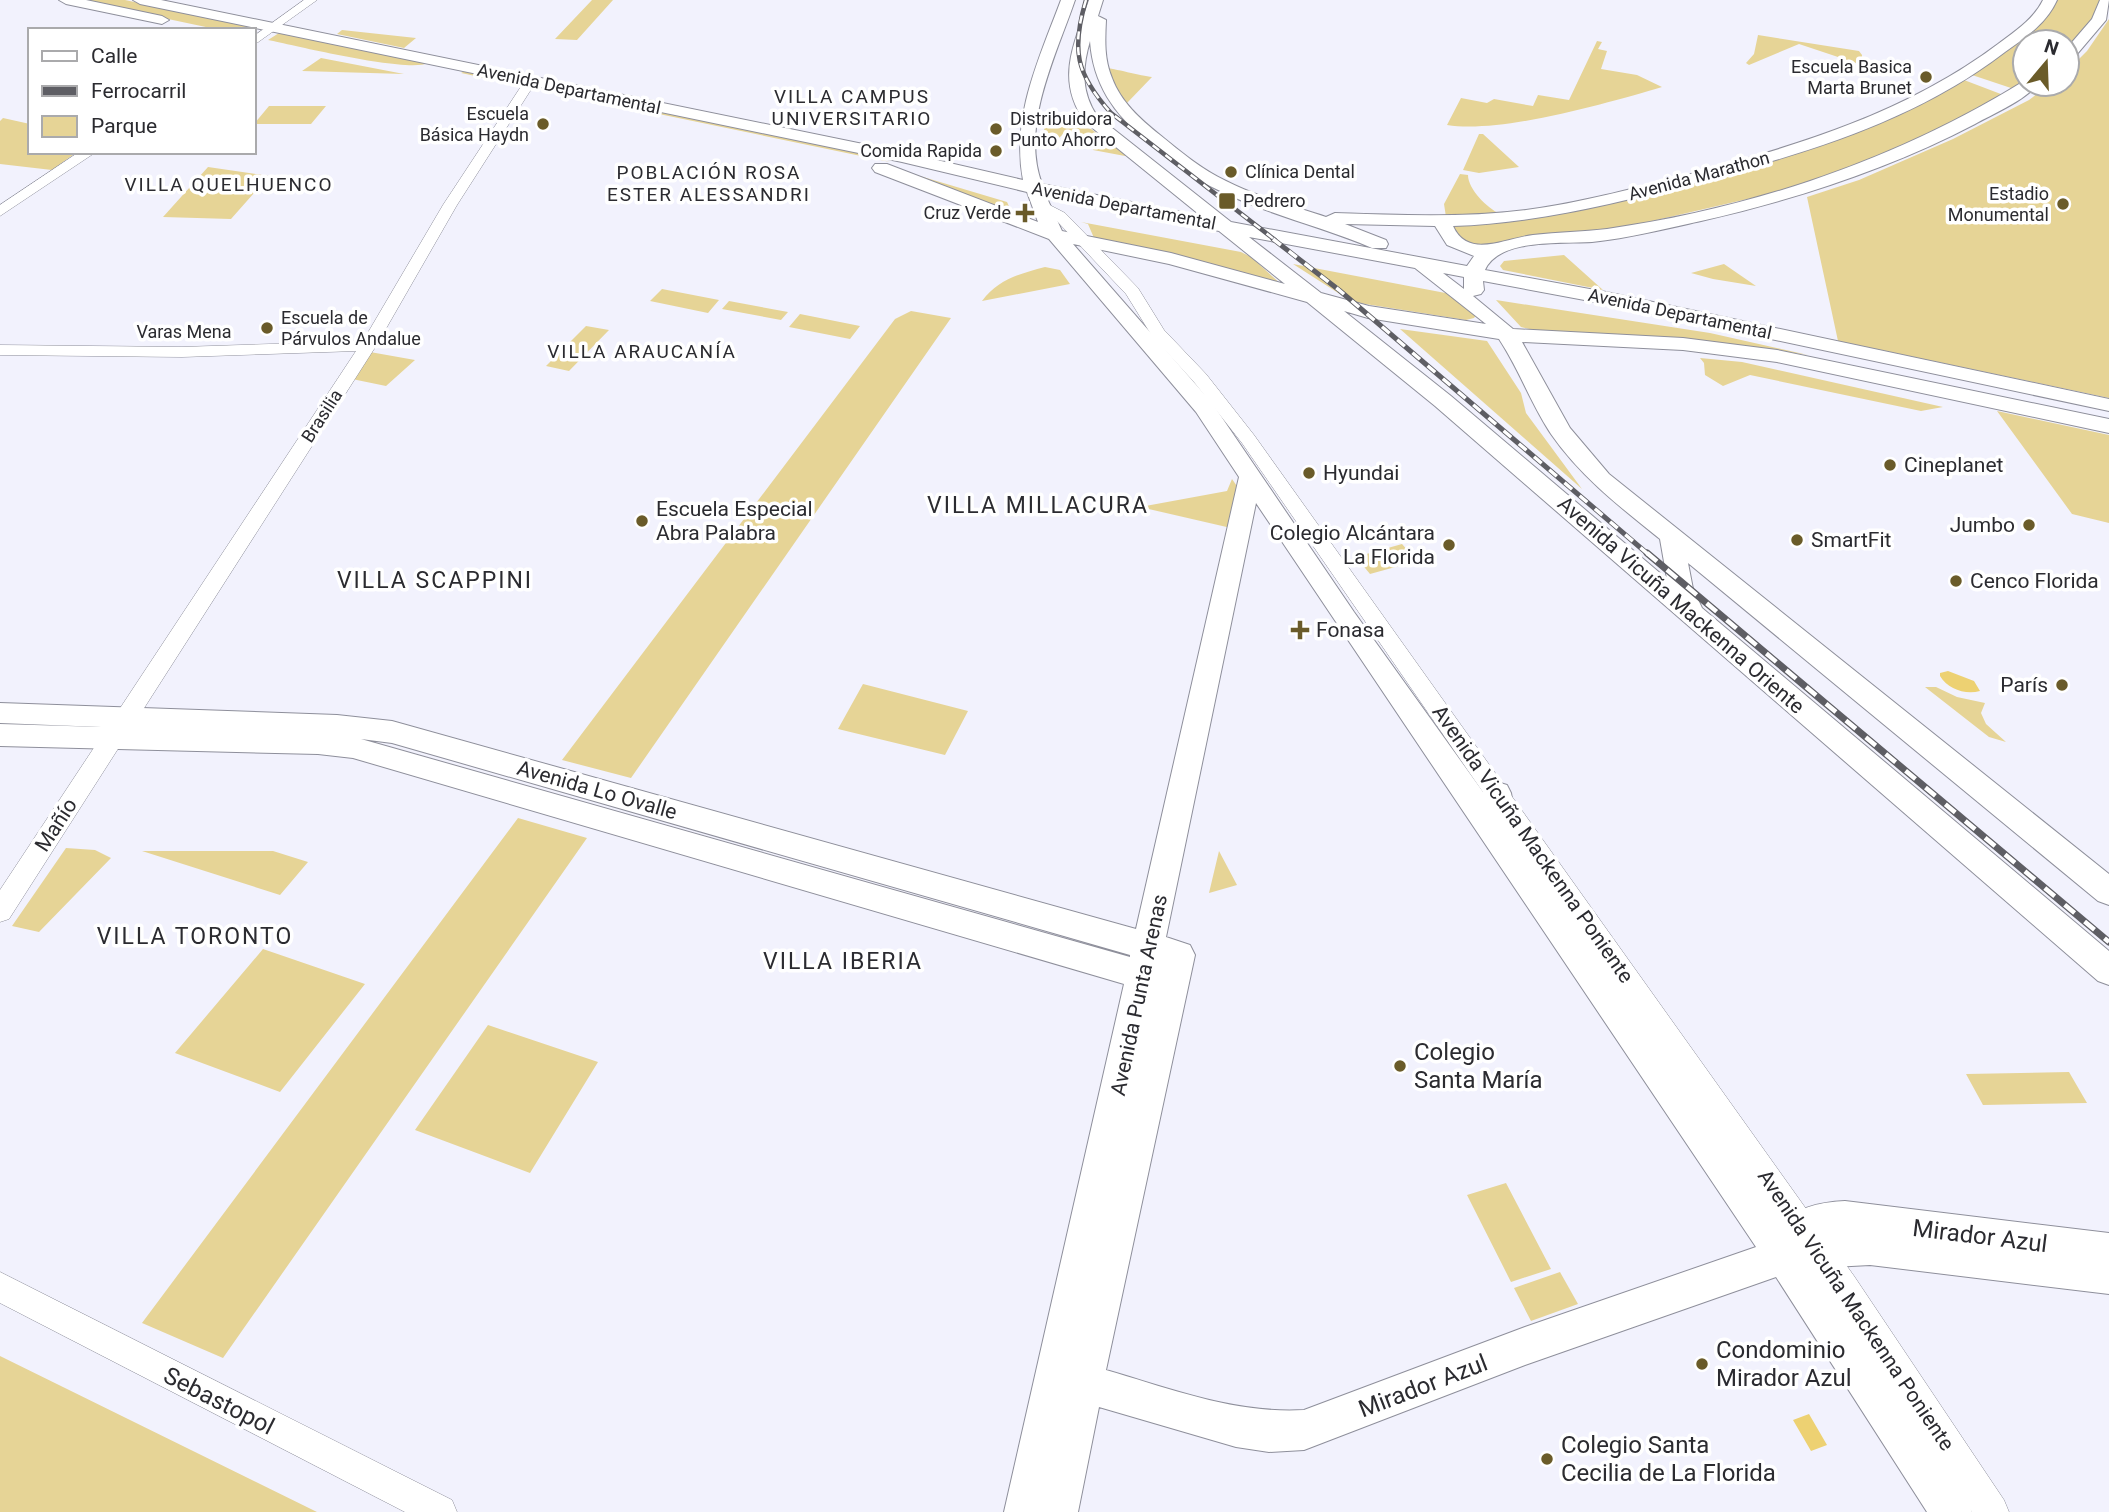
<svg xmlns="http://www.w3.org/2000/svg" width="2109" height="1512" font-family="Roboto,sans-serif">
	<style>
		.green { fill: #e6d496 }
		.water { fill: #edd172 }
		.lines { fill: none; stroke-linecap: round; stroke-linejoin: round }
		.minor-casing { stroke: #8e8f9b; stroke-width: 1 }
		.major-casing { stroke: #8e8f9b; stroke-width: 2 }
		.minor { fill: #fff; fill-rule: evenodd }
		.major { fill: #fff; fill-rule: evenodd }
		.rail-far2-casing { stroke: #5e5e64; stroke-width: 4.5 }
		.rail-far1-casing { stroke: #5e5e64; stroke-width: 5 }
		.rail-casing { stroke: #5e5e64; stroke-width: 7 }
		.rail-far2 { stroke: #fff; stroke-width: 2.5; stroke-dasharray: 8; stroke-linecap: butt }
		.rail-far1 { stroke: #fff; stroke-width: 3.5; stroke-dasharray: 10; stroke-linecap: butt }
		.rail { stroke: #fff; stroke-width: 4.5; stroke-dasharray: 13; stroke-linecap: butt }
		.poi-dot { fill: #6a5b29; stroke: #fff; stroke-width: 2.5 }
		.labels { text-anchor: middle; stroke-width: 7; stroke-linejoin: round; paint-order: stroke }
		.far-poi-label { font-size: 18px; fill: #2b2b30; stroke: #fff; text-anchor: end }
		.far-street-label { font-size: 18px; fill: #2b2b30; stroke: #fff }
		.far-neighbourhood-label { font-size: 19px; letter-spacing: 2px; fill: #2b2b30; stroke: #fff }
		.poi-label { font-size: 21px; fill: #2b2b30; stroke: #fff; text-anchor: start }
		.street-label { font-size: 21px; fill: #2b2b30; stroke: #fff }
		.neighbourhood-label { font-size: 23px; letter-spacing: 2px; fill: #2b2b30; stroke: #fff }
		.near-poi-label { font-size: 24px; fill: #2b2b30; stroke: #fff; text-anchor: start }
		.near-street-label { font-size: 24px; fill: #2b2b30; stroke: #fff }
	</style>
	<rect width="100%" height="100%" fill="#f2f2fd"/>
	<path class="green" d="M87 0H125L257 28 254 30H220L83 1Z
		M592 0H613L577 40 555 39Z
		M2056 0H2103L2098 15 2067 53V42H2025V84L2017 90 1972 75Z
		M2109 19V398L1838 341 1807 197 1859 180 1953 139 2029 100 2050 84H2067V71L2087 51Z
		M342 30 416 38 404 48 337 34Z
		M279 33 428 63C408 73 297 46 268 40Z
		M1758 35 1859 51 1862 55V62L1859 64 1799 44 1749 65 1746 63 1754 54Z
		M1597 41 1602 42 1598 49 1607 51 1601 69 1637 75 1662 87C1608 103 1500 134 1447 125L1461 98 1487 103 1494 99 1533 106 1538 95 1569 100Z
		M321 58 404 74 302 71Z
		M1106 68C1112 68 1142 76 1152 77L1127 103 1120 101Z
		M467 70 837 147 890 162 461 73Z
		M1964 80 2006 96 1901 148 1782 191 1609 231 1525 237 1487 247 1465 245 1451 225 1479 222 1768 162Z
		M269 106H326L311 124H254Z
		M3 118 30 124V152H77L52 170 0 164V121Z
		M1049 123 1091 129 1126 154 1125 156 1093 150 1100 139 1064 133 1059 138 1047 135V138L1043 135 1045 126Z
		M1479 134H1483L1519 167 1479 173 1463 170Z
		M208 167 269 176 231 219 163 217Z
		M893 168 1007 202 1014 217Z
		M1460 174 1468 175C1468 189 1487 208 1500 214L1446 217 1444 204Z
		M1081 222 1241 252 1251 257 1283 286 1094 238 1088 224Z
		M1564 255 1603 290 1503 270 1500 266 1504 261Z
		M1293 264 1456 295 1478 312 1474 318 1466 320 1359 303 1346 298Z
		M1724 264 1756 286 1713 279 1691 273Z
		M1045 267 1060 270 1070 284 982 301C999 279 1019 274 1045 267Z
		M662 289 719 300 708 313 650 301Z
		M1496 300 1710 333 1808 355 1708 341 1547 333 1521 327Z
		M729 301 788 312 781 320 722 309Z
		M911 311 951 318 631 778 562 760 895 319Z
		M800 314 860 326 850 339 789 327Z
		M586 326 609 330 569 371 546 366Z
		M1400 329 1487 341 1521 393 1526 413 1582 489Z
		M370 352 415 360 386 386 352 379Z
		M1700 358 1742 362 1943 407 1921 411 1750 375 1723 386 1705 375 1704 363Z
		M1997 411 2109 435V523L2072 514Z
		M1232 479 1241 492 1231 528 1140 507 1227 491Z
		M1402 544 1417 561 1370 574 1356 557Z
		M863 684 968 711 945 755 838 729Z
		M1936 687 1957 697 1985 703 1981 713 1986 724 2006 742 1989 737 1925 687Z
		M518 818 587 838 223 1358 142 1323Z
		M66 848 95 850 111 858 39 932 12 926Z
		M142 851H273L308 862 280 895Z
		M1219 851 1237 885 1209 893Z
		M263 949 365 984 280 1092 175 1053Z
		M488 1025 598 1062 530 1173 415 1130Z
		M2069 1072 2087 1103 1983 1105 1966 1074Z
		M1506 1183 1551 1269 1511 1282 1467 1195Z
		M1560 1272 1578 1304 1531 1321 1514 1288Z
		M0 1356 317 1512H0Z"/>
	<path class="water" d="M1948 671 1974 681 1980 691C1965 695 1948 689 1940 676V673Z
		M1809 1414 1827 1445 1811 1451 1793 1420Z"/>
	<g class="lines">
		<g class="minor-casing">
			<path id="minor" d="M304 0H317L254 45V36Z
				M526 84 532 88 457 205 376 346 9 919 0 922V890L356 351 182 357 0 355V345L182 347 363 341 443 205 520 88Z
				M79 152H96L0 216V205Z
				M1042 201 1065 213 1138 288 1164 330 1206 374 1254 435 1854 1276 2004 1500 2009 1512H1972L1832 1298 1242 443 1194 382 1152 336 1126 294 1055 219 1035 205 1037 202Z
				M0 1272 452 1500 457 1512H405L0 1303Z"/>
		</g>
		<g class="major-casing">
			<path id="major" d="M59 0H86L162 16 169 20 162 24 66 4Z
				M133 0H161L902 152 1023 180C1011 116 1039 59 1061 0H1075C1056 56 1020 125 1042 184L1201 216 1085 122C1055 79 1074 45 1089 0H1103L1098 16 1106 20C1105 40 1104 59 1112 78 1121 102 1140 119 1160 135 1181 152 1201 169 1226 181 1257 197 1293 206 1326 217L1335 213C1399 215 1463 218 1526 210 1580 203 1634 188 1687 175 1797 146 1906 113 1998 44 2014 32 2034 19 2043 0H2057C2047 23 2025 38 2005 52 1914 122 1803 154 1694 183 1614 204 1536 223 1453 226 1468 260 1506 238 1533 235 1558 232 1583 232 1607 229 1754 208 1898 159 2024 81L2025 84H2038C2024 101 1995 113 1975 124 1889 169 1797 199 1701 221 1665 229 1629 238 1592 242 1562 244 1499 238 1485 270L1606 292 2109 399V411L1606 304 1483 281 1484 290 1481 294 1473 296 1513 329 1683 338 1777 350 2109 419V433L1777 362 1683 350 1522 342 1570 428 1609 474 2109 874V905L2098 901 1688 563 1693 589 1702 608 2109 951V985L2098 981 1435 406 1307 302 1169 264 1073 244 1212 403 1354 612 1483 792 1487 785 1497 782 1507 785 1511 793 1520 844 1783 1223C1799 1206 1823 1202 1845 1201L2109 1233V1294L1870 1265 1814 1268 1966 1497 1972 1512H1927L1776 1277 1525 1365 1304 1450 1269 1452 1236 1447 1099 1407 1078 1512H1004L1124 984 353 758 318 754 0 746V724L101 727 0 723V703L337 715 392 721 1136 929 1239 477 1196 412 1049 239 875 172 872 168 875 164H887L1038 222 1027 192 902 162 140 4ZM1090 41C1093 84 1114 114 1146 140 1167 158 1187 175 1212 187 1262 213 1320 226 1372 248H1386L1388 244 1386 240 1345 224 1435 226 1447 245 1474 256 1467 266 1231 222 1097 116C1081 92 1082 68 1090 41ZM1046 196 1219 231 1285 284 1171 253 1062 231ZM1249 237 1415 268 1486 324 1369 306 1321 293ZM1443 273 1464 277V289ZM1344 311 1368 318 1499 339C1519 369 1531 404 1551 434 1580 476 1620 507 1660 539L1667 579 1451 396ZM1256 503 1756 1247 1525 1327 1304 1410C1235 1414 1172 1389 1106 1370L1195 955 1190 945 1166 937ZM361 739 392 743 1130 955V957Z
				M2100 0H2109L2106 20 2072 60 2067 62V48L2092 19Z"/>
		</g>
		<use href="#minor" class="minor"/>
		<use href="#major" class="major"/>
		<g class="rail-far2-casing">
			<path id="rail-far2" d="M1086 0C1071 50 1076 74 1111 113L1275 240"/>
		</g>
		<g class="rail-far1-casing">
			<path id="rail-far1" d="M1273 239 1339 290 1649 555"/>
		</g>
		<g class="rail-casing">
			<path id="rail" d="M1647 553 2109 942"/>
		</g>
		<use href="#rail-far2" class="rail-far2"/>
		<use href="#rail-far1" class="rail-far1"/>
		<use href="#rail" class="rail"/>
	</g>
	<g class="poi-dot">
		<circle cx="1926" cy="77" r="7"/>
		<circle cx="543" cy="124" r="7"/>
		<circle cx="996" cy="129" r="7"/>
		<circle cx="996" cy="151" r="7"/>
		<circle cx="1231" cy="172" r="7"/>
		<rect x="1218" y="192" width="18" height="18" rx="3.5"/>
		<circle cx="2063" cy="204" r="7"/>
		<path d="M1021.5 202.5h7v7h7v7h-7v7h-7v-7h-7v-7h7z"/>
		<circle cx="267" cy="328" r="7"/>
		<circle cx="1890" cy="465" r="7"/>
		<circle cx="1309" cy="473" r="7"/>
		<circle cx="642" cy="521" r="7"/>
		<circle cx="2029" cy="525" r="7"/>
		<circle cx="1797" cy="540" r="7"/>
		<circle cx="1449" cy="545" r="7"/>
		<circle cx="1956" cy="581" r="7"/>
		<path d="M1296.5 619.5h7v7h7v7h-7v7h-7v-7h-7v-7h7z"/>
		<circle cx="2062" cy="685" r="7"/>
		<circle cx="1400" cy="1066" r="7"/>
		<circle cx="1702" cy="1364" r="7"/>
		<circle cx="1547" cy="1459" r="7"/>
	</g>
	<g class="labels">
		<g class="far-poi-label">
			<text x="1912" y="73">Escuela Basica<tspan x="1912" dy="21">Marta Brunet</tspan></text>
			<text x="529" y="120">Escuela<tspan x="529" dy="21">Básica Haydn</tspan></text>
			<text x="1010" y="125" text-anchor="start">Distribuidora<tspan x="1010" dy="21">Punto Ahorro</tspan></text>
			<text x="982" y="157">Comida Rapida</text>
			<text x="1245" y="178" text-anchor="start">Clínica Dental</text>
			<text x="2049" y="200">Estadio<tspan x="2049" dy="21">Monumental</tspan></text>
			<text x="1243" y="207" text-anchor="start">Pedrero</text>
			<text x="1011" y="219">Cruz Verde</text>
			<text x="281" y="324" text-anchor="start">Escuela de<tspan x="281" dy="21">Párvulos Andalue</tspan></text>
		</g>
		<g class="far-street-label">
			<text transform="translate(569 89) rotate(12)" y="6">Avenida Departamental</text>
			<text transform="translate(1699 176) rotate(-15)" y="6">Avenida Marathon</text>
			<text transform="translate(1124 206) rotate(11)" y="6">Avenida Departamental</text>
			<text transform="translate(1680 314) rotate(12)" y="6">Avenida Departamental</text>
			<text x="184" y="338">Varas Mena</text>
			<text transform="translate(322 416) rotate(-57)" y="6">Brasilia</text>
		</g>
		<g class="far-neighbourhood-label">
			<text x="852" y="103">VILLA CAMPUS<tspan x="852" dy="22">UNIVERSITARIO</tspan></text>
			<text x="709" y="179">POBLACIÓN ROSA<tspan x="709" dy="22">ESTER ALESSANDRI</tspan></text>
			<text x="229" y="191">VILLA QUELHUENCO</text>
			<text x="642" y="358">VILLA ARAUCANÍA</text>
		</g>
		<g class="poi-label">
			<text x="1904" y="472">Cineplanet</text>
			<text x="1323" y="480">Hyundai</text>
			<text x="656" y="516">Escuela Especial<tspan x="656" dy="24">Abra Palabra</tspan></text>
			<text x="2015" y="532" text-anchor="end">Jumbo</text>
			<text x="1435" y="540" text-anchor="end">Colegio Alcántara<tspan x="1435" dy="24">La Florida</tspan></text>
			<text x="1811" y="547">SmartFit</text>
			<text x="1970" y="588">Cenco Florida</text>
			<text x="1316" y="637">Fonasa</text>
			<text x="2048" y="692" text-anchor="end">París</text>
		</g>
		<g class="street-label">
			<text transform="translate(1681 605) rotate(41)" y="7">Avenida Vicuña Mackenna Oriente</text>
			<text transform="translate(597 790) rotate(16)" y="7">Avenida Lo Ovalle</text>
			<text transform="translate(56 825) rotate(-57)" y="7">Mañío</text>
			<text transform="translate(1533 844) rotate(55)" y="7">Avenida Vicuña Mackenna Poniente</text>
			<text transform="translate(1139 995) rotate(-78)" y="7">Avenida Punta Arenas</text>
			<text transform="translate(1856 1310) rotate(56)" y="7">Avenida Vicuña Mackenna Poniente</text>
		</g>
		<g class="neighbourhood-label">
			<text x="1038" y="513">VILLA MILLACURA</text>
			<text x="435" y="588">VILLA SCAPPINI</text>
			<text x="195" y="944">VILLA TORONTO</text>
			<text x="843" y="969">VILLA IBERIA</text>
		</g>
		<g class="near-poi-label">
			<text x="1414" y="1060">Colegio<tspan x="1414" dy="28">Santa María</tspan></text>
			<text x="1716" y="1358">Condominio<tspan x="1716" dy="28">Mirador Azul</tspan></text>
			<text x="1561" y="1453">Colegio Santa<tspan x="1561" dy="28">Cecilia de La Florida</tspan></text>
		</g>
		<g class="near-street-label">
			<text transform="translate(1980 1236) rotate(7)" y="8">Mirador Azul</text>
			<text transform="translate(1423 1386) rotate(-21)" y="8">Mirador Azul</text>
			<text transform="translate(219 1401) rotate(27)" y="8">Sebastopol</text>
		</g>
	</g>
	<rect x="28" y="28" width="228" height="126" fill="#ffffff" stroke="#aaaaac" stroke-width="2"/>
	<rect x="42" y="51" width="35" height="10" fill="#ffffff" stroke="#aaaaac" stroke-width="2"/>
	<text x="91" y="63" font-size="21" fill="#2b2b30">Calle</text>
	<rect x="42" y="86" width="35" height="10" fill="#5e5e64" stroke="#aaaaac" stroke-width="2"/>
	<text x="91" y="98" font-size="21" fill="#2b2b30">Ferrocarril</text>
	<rect x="42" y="116" width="35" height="21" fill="#e6d496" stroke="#aaaaac" stroke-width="2"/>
	<text x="91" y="133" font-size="21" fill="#2b2b30">Parque</text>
	<g transform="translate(2046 63) rotate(19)"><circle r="33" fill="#ffffff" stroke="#aaaaac" stroke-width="2"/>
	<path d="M0-5L12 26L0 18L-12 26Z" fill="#6a5b29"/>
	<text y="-10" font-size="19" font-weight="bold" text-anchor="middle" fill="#2b2b30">N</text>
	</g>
</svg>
